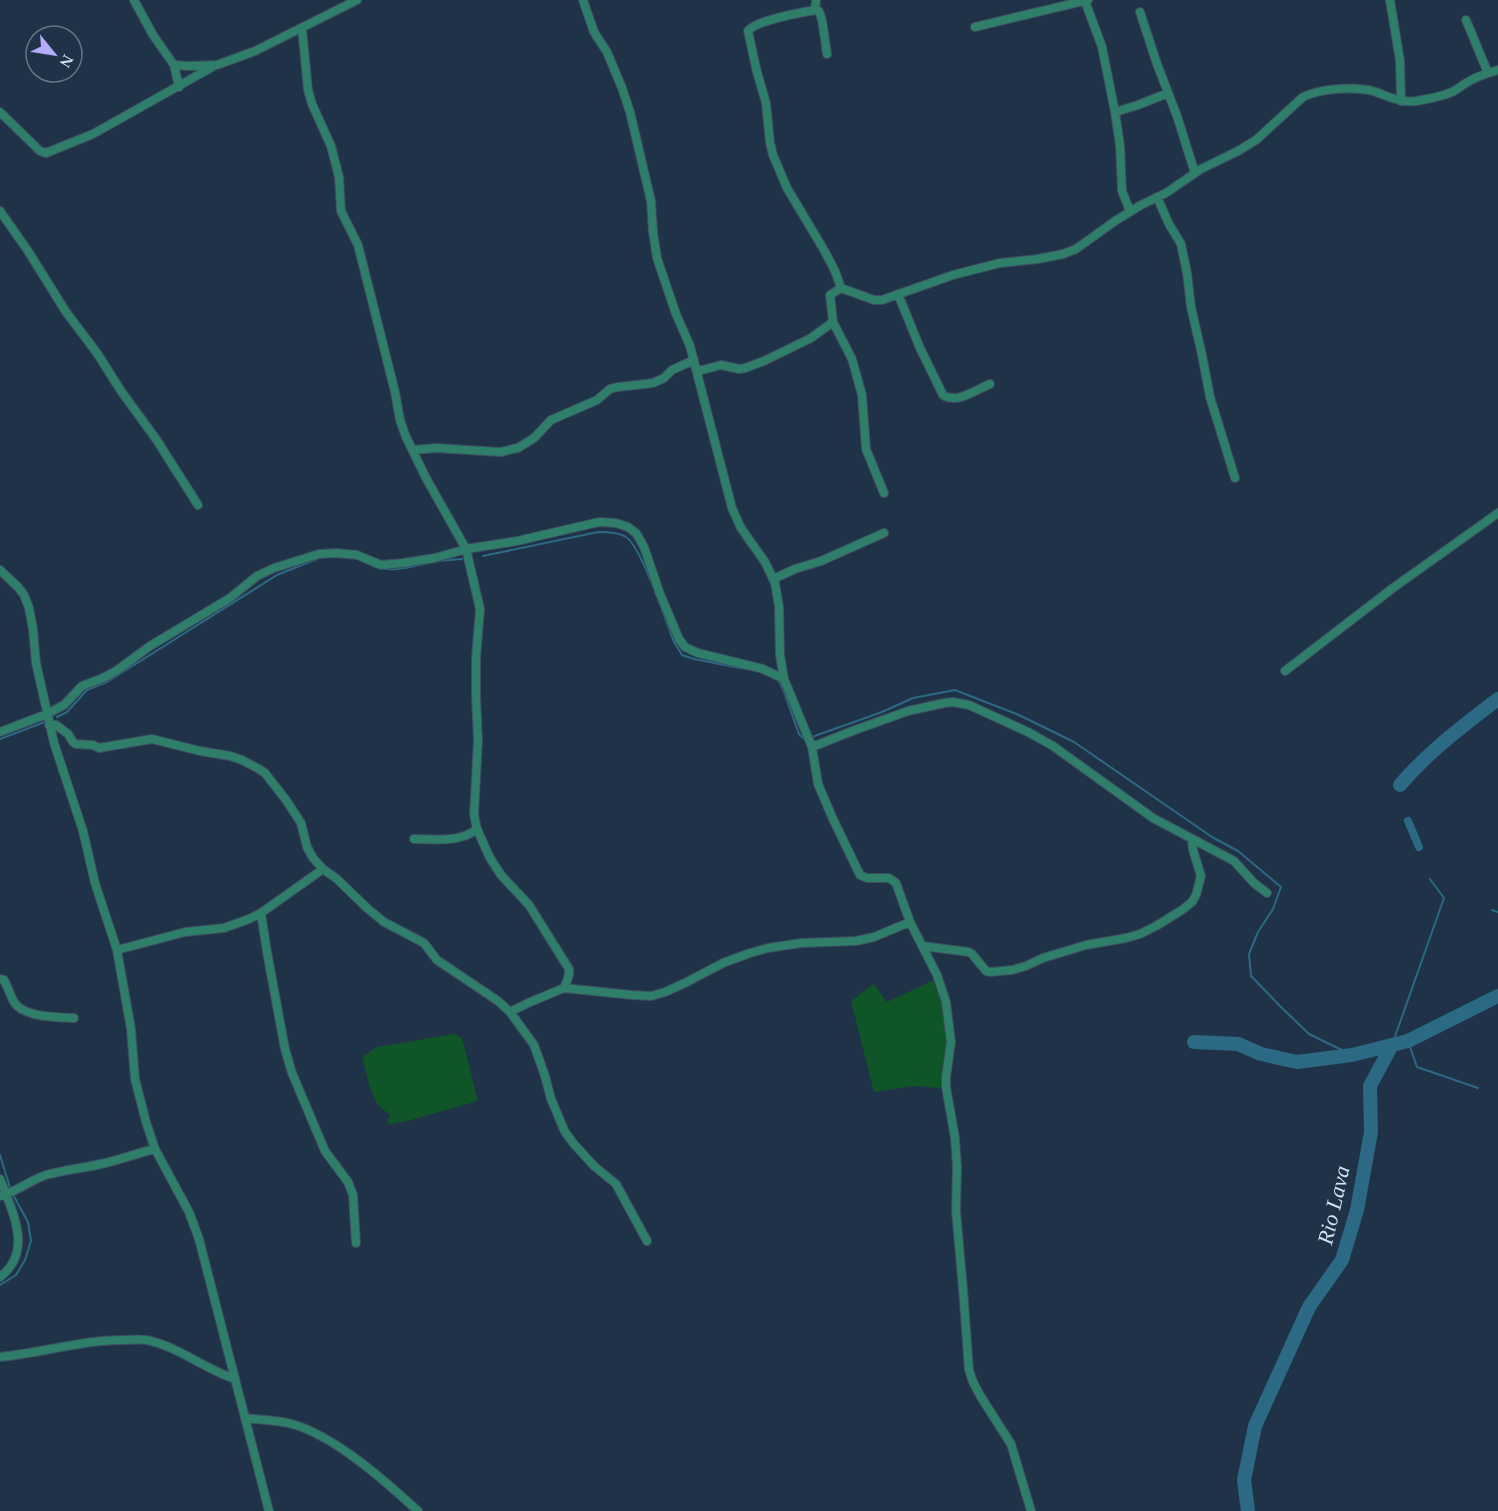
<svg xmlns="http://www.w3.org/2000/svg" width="1498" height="1511" font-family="'Times New Roman',serif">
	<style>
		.green { fill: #0f5527 }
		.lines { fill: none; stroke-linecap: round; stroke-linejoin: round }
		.stream { stroke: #2b6984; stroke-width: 2 }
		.canal { stroke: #2b6984; stroke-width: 8 }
		.river { stroke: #2b6984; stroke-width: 14 }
		.street-casing { stroke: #3c4d60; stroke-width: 10 }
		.street { stroke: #2e7e6a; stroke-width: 8 }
		.labels { text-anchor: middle; stroke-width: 5; stroke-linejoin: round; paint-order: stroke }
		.water-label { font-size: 22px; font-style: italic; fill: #cde5f2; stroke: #203247 }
	</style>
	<rect width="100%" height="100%" fill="#203247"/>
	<path class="green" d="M934 980 944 1005 948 1044 941 1088 913 1086 874 1092 851 1001 874 984 887 1002Z
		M454 1034 462 1038 478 1101 411 1120 387 1125 390 1115 377 1104 370 1088 362 1057 377 1047Z"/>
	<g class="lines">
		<path class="stream" d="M483 556 598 532C606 532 619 532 626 537 641 546 666 622 674 642L682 655 694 659 745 669
			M438 561 462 559
			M371 565C387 573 407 568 424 564
			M778 680 783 689 799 734 803 738
			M57 717 67 712 87 690 107 682 277 575 317 559
			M812 737 882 712 913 698 955 690 1019 715 1074 742 1212 837 1238 851 1281 887 1273 909 1258 932 1249 954 1251 976 1281 1007 1309 1034 1352 1055
			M0 739 45 722
			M1492 910 1498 912
			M1408 1041 1417 1067 1478 1088
			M1392 1045 1444 898 1430 879
			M0 1155 11 1191 28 1222 31 1241 25 1260 16 1275 0 1285"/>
		<path class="canal" d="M1408 821 1419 847"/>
		<path class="river" d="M1400 785C1429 751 1463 726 1498 699
			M1194 1042 1238 1044 1261 1054 1297 1062 1352 1055 1408 1041 1498 996
			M1248 1511 1244 1480 1255 1426 1309 1307 1342 1260 1357 1210 1371 1132 1370 1086 1392 1045"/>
		<g class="street-casing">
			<path id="street" d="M134 0 153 35 174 65 188 66 217 65 255 51 357 0
				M583 0 594 32 607 52 622 88 630 112 651 201 653 232 657 258 676 314 690 346 732 508 741 528 765 562 775 583 779 607 780 655 784 679
				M1390 0 1400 61 1401 101
				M1085 1 1102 47 1115 112 1120 146 1122 191 1130 211
				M815 10 816 0
				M1140 12 1157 64 1177 116 1195 173
				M1466 20 1488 73
				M975 27 1088 0
				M827 54 822 20 819 11 815 10C800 13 756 20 748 31L757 72 766 103 770 143 773 155 787 188 824 250 835 271 841 288 874 300H882L953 275 1000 263 1038 259 1063 254 1076 249 1115 221 1141 205 1166 193 1201 169 1238 151 1256 140 1303 97C1321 88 1357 86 1376 92 1389 97 1402 103 1416 101 1428 99 1441 97 1452 92 1458 89 1462 85 1468 82 1477 76 1488 73 1498 70
				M174 65 179 87
				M0 112 40 151 46 153 93 134 214 66
				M1115 112 1138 105 1168 93
				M1157 197 1169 224 1181 244 1187 273 1191 307 1202 355 1210 397 1235 478
				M0 211 28 251 66 312 97 353 121 391 156 439 198 505
				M841 288 830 295 833 322 852 359 862 395 866 449 884 493
				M898 294 920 348 943 395C957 404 976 390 990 384
				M698 371 721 365 739 369 745 368 764 361 811 338 833 322
				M413 450 436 448 500 452 518 448 534 438 551 420 597 400 610 389 618 387 653 383 664 378 672 370 694 360
				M0 570 18 587 24 595 29 608 33 629 36 663 54 743 83 831 95 883 117 950 131 1029 135 1079 146 1122 155 1149 189 1212 199 1239 269 1511
				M773 579 795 569 821 561 884 533
				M1285 671 1393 588 1498 513
				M49 725H56L68 734 73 742 76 744 93 745 99 748 152 739 200 751 230 756 242 760 259 769 265 773 286 800 301 823 307 847 313 858 323 869 337 879 367 908 384 922 424 943 437 960 498 1001 510 1012 528 1003 564 988C567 981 570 976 569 969L529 905 501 875 490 858 477 829 474 815 478 740 476 697V658L480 609 466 549 426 478 406 437 400 420 395 392 358 245 341 211 339 177 331 146 312 104 308 90 302 28
				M0 732 47 714 64 705 82 686 103 678 116 671 150 646 230 598 257 576 274 568 319 554 336 553 357 555 381 565 403 563 435 558 466 549 517 541 599 522 616 523 628 527 636 533 644 547 660 594 679 639 685 647 698 653 763 669 784 679 812 747 818 784 833 819 860 875 867 878H889L896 883 910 922 937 975 946 1002 951 1042 946 1077V1087L955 1138 957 1167 956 1211 963 1289 969 1370 973 1382 981 1397 1011 1444 1031 1511
				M812 747 855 730 908 711 944 703 953 702 969 705 1028 732 1053 746 1153 818 1234 861 1254 883 1267 893
				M414 839C435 839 460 843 477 829
				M261 913 267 952 285 1049 292 1073 325 1151 348 1182 353 1195 356 1243
				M922 946 969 952 972 954 986 971 990 972 1012 970 1026 966 1043 958 1086 945 1126 938 1140 934 1156 926 1182 910 1192 902 1196 895 1201 876 1193 850 1192 839
				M117 950 185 932 224 928 249 919 261 913 323 869
				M0 979 4 980C8 987 10 995 14 1002 24 1018 58 1017 74 1018
				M564 988 632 995 651 996 665 992 685 983 723 963 750 953 768 948 801 943 856 941 874 937 910 922
				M510 1012 534 1045 545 1076 551 1099 565 1132 574 1144 594 1166 616 1184 647 1241
				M0 1179C12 1211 34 1251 0 1277
				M0 1196C17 1192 30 1180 46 1175 64 1170 83 1168 101 1164 120 1160 137 1153 155 1149
				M0 1357C41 1353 83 1340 123 1340 130 1340 139 1339 146 1340 178 1346 204 1369 235 1379
				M245 1418C260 1420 277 1420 292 1424 335 1436 385 1481 418 1511"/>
		</g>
		<use href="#street" class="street"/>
	</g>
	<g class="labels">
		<g class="water-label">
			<text transform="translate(1333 1205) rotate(-77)" y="8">Rio Lava</text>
		</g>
	</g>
	<g transform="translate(54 54) rotate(120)"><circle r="28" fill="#203247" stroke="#657487" stroke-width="1.5"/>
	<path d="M0-4.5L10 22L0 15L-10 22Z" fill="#b5acf8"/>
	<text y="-9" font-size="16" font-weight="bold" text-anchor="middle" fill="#cdd8e6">N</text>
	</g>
</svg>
